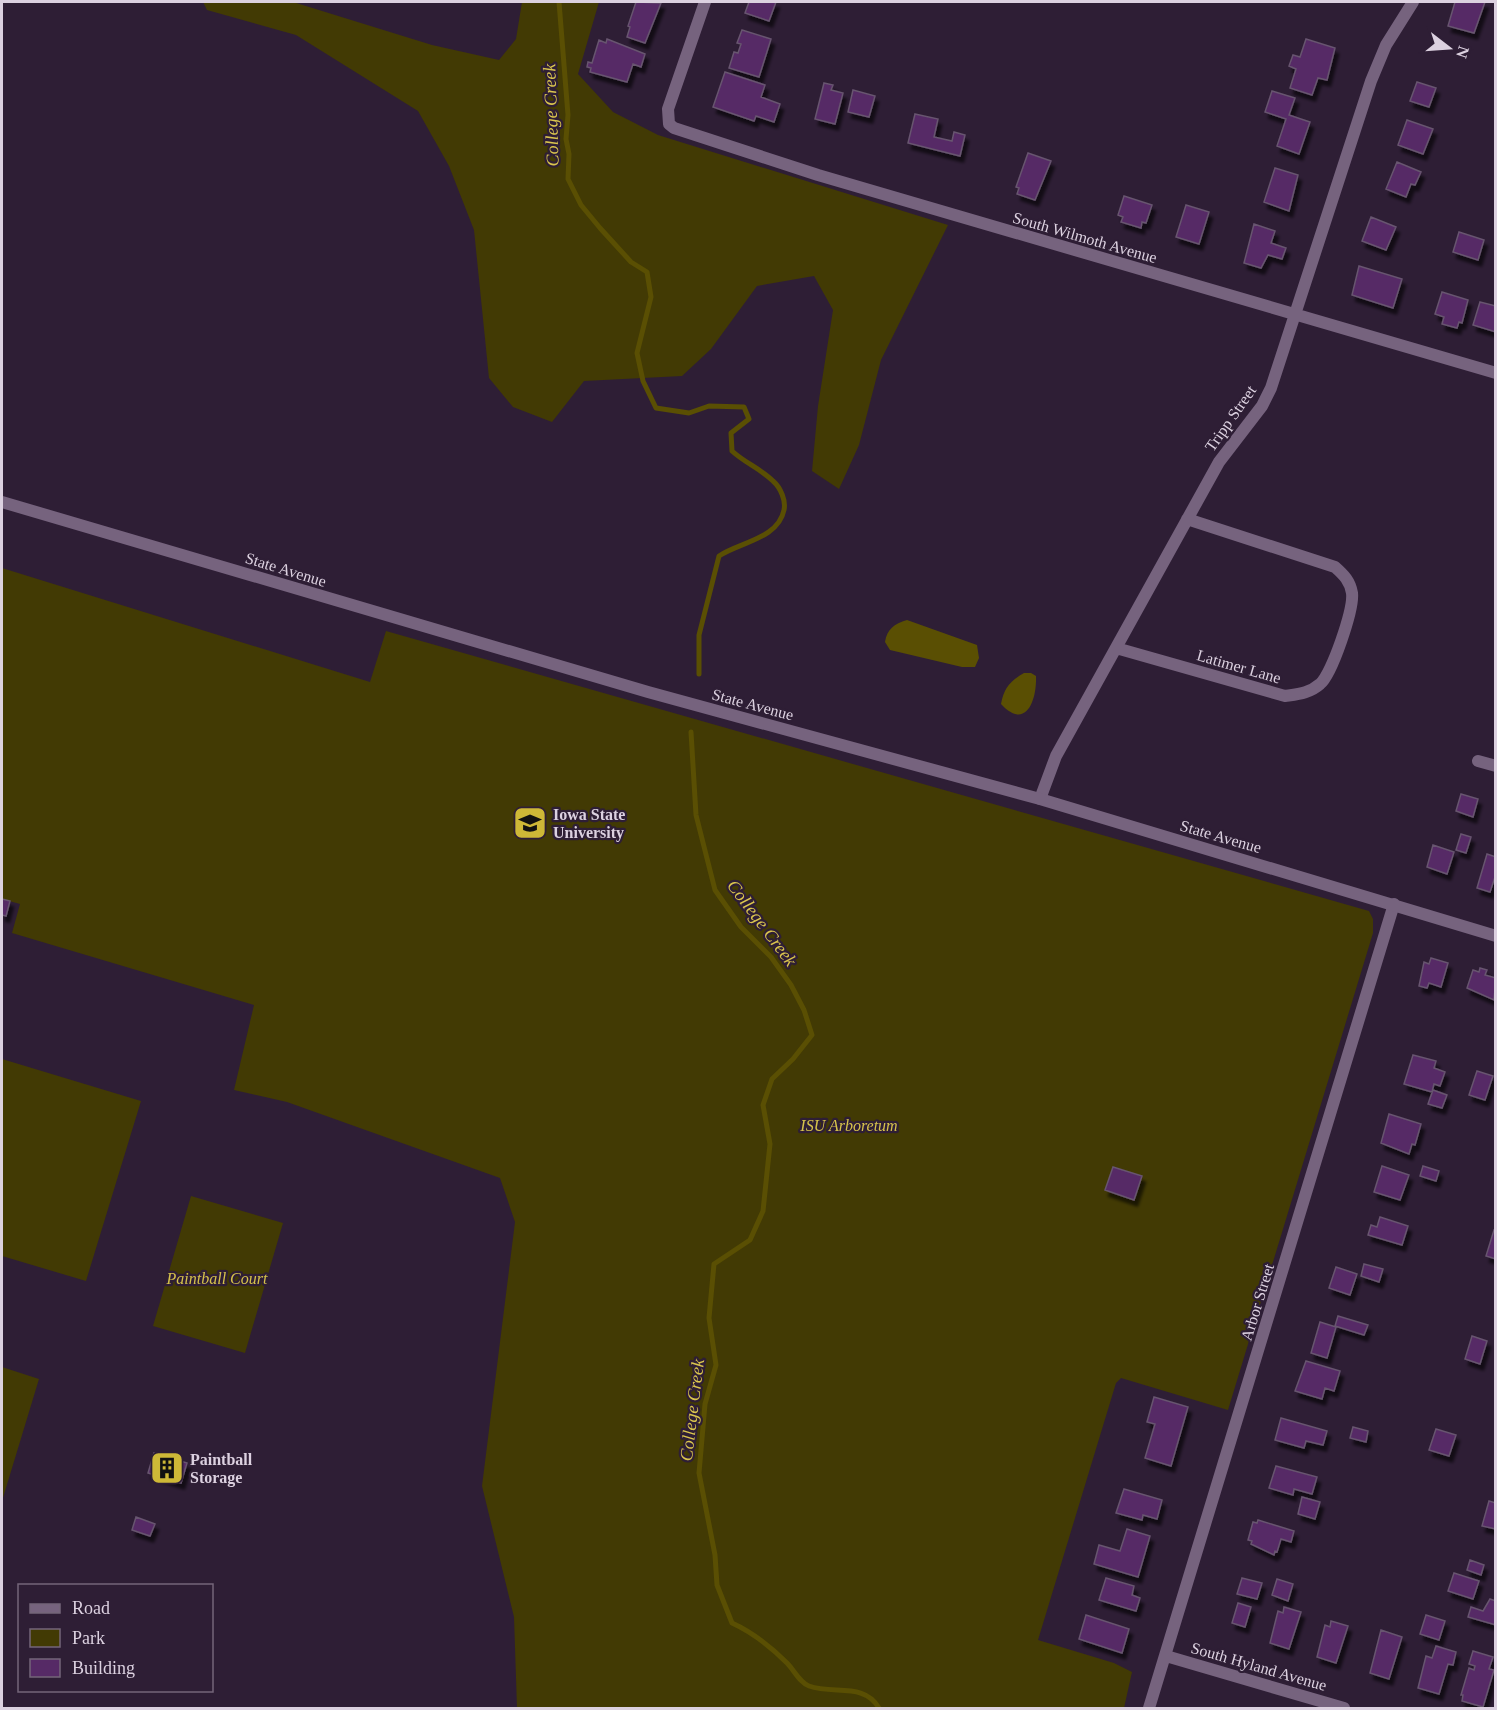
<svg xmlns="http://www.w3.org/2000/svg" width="1497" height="1710" font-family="'Times New Roman',serif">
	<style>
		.green { fill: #423a04 }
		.water { fill: #5a4f03 }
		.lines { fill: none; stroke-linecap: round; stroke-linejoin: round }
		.stream { stroke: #5a4f03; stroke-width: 5 }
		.building { fill: #562a66; stroke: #67546f; stroke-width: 1.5; filter: url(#shadow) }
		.minor { stroke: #76637e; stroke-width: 12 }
		.tertiary { stroke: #76637e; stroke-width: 12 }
		.labels { text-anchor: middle; stroke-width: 4.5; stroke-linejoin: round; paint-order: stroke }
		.street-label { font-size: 16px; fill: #dcd1e0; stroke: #2e1e35 }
		.poi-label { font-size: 16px; font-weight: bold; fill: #dcd1e0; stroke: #2e1e35; text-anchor: start }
		.park-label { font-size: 16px; font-style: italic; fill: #d6c24b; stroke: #2e1e35 }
		.water-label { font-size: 18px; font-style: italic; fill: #dac54e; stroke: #2e1e35 }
	</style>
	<defs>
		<filter id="shadow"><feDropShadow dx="3.5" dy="6" stdDeviation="1.5" flood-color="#0009"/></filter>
	</defs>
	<rect width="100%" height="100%" fill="#2e1e35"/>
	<path class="green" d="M203 2H293L432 45 499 60 516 39 522 2H599L578 74 613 112 658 135 948 225 881 360 859 445 839 489 812 471 818 406 833 310 814 276 757 286 711 349 682 376 584 381 552 422 513 407 489 378 474 230 449 166 418 111 296 35 207 10Z
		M2 568 370 682 386 631 1369 911 1373 919V933L1228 1410 1121 1378 1116 1383 1038 1640 1114 1663 1132 1672 1124 1708H517L514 1617 482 1486 515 1222 500 1178 287 1102 234 1090 254 1005 12 933 20 904 2 899Z
		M2 1059 141 1101 86 1281 2 1256Z
		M191 1196 283 1223 245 1353 153 1326Z
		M2 1367 39 1379 2 1501Z"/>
	<path class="water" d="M907 620 977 645 979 658 975 667H962L890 650 885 642C887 629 894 624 907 620Z
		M1024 673H1031L1036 676C1037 700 1026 731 1001 704 1004 688 1010 681 1024 673Z"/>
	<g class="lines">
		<path class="stream" d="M559 2 568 115 566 139 569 154 568 179 581 205 600 228 631 262 647 272 651 297 637 353 643 381 656 408 689 413 709 406 744 407 749 419 731 433 732 451C745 463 761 469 773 481 781 488 786 501 784 510 778 539 740 542 719 556L699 635V674
			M691 732 696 815 715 890 741 927 771 957 791 985 804 1010 812 1035 793 1059 772 1079 763 1105 770 1144 763 1211 750 1240 714 1264 709 1318 716 1365 705 1404 699 1473 715 1555 717 1585 732 1623C754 1633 770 1646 787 1663 794 1670 800 1683 809 1686 834 1695 864 1682 879 1708"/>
	</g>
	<path class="building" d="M636 2 661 3 645 43 627 37 630 27 628 26Z
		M749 2H776L769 21 745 13Z
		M1455 2H1485L1474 33 1448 26Z
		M742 30 771 39 759 77 729 68 734 52 738 53 741 44 737 43Z
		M607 39 645 54 641 67 633 64 627 82 590 72 591 68 587 67 588 62 592 63 599 40 606 43Z
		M1306 39 1335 48 1327 80 1318 78 1312 95 1290 88 1296 69 1289 66 1293 55 1300 57Z
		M725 72 765 85 761 97 780 104 774 122 756 116 754 121 713 107Z
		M1417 82 1436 88 1429 107 1410 101Z
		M824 83 833 85 831 90 843 93 835 124 815 119Z
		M853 90 875 96 869 117 848 112Z
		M1272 91 1295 98 1289 115 1310 122 1299 154 1277 146 1286 119 1265 112Z
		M915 114 938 119 934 137 952 141 954 132 965 135 960 156 908 143Z
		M1407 120 1433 129 1423 154 1398 145Z
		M1028 153 1051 161 1035 200 1017 194 1019 188 1016 187Z
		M1397 162 1421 172 1415 185 1411 184 1406 197 1386 189Z
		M1275 168 1298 175 1289 211 1264 202Z
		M1124 196 1152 205 1146 223 1142 222 1141 228 1121 222 1123 217 1118 215Z
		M1186 205 1209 212 1199 244 1176 237Z
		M1371 217 1396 227 1386 250 1362 241Z
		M1254 224 1275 231 1271 243 1286 248 1282 259 1268 255 1261 268 1244 263Z
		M1459 232 1484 240 1478 260 1453 252Z
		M1359 266 1402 279 1393 308 1352 295Z
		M1442 292 1468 300 1462 323 1459 322 1457 328 1442 324 1444 317 1435 314Z
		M1480 302 1496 306V332L1473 325Z
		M1461 794 1478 799 1473 817 1456 811Z
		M1461 834 1471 837 1466 853 1456 850Z
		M1433 845 1454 852 1447 874 1427 867Z
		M1487 854 1496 857V874L1490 892 1477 888Z
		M2 899 10 901 6 916 2 915Z
		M1431 958 1448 963 1441 987 1429 983 1427 988 1419 986 1424 962 1429 964Z
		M1480 968 1487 970 1485 975 1496 978 1494 1000 1467 988 1473 970 1479 972Z
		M1413 1055 1436 1061 1434 1068 1445 1072 1440 1086 1434 1084 1432 1092 1404 1084Z
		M1477 1071 1493 1076 1485 1100 1469 1095Z
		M1433 1090 1447 1095 1442 1108 1428 1104Z
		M1389 1114 1421 1124 1415 1145 1412 1144 1409 1154 1381 1143Z
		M1382 1166 1409 1175 1400 1200 1374 1192Z
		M1423 1166 1439 1171 1436 1181 1420 1176Z
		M1113 1167 1142 1176 1134 1200 1105 1190Z
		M1380 1217 1408 1226 1402 1245 1368 1235 1371 1225 1377 1227Z
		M1494 1230 1496 1231V1259L1486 1256Z
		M1364 1264 1383 1269 1379 1282 1361 1276Z
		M1336 1267 1357 1274 1350 1295 1329 1288Z
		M1338 1316 1368 1325 1364 1335 1335 1326Z
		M1320 1322 1336 1327 1327 1358 1311 1353Z
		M1472 1336 1487 1341 1480 1364 1465 1359Z
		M1306 1361 1340 1371 1334 1391 1325 1388 1322 1399 1295 1391Z
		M1154 1397 1188 1407 1171 1466 1145 1458 1155 1424 1147 1422Z
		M1281 1418 1327 1431 1323 1445 1306 1441 1304 1448 1275 1440Z
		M1353 1427 1368 1431 1366 1442 1350 1438Z
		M1436 1429 1456 1435 1449 1456 1429 1450Z
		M154 1453 187 1463 181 1483 148 1473Z
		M1276 1466 1317 1477 1312 1494 1294 1489 1293 1495 1269 1488Z
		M1124 1489 1162 1500 1157 1519 1143 1515 1142 1520 1116 1513Z
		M1302 1497 1320 1502 1315 1519 1298 1514Z
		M1489 1501 1496 1503V1529L1482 1526Z
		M136 1517 155 1524 150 1536 132 1530Z
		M1258 1520 1294 1531 1291 1542 1281 1539 1277 1552 1275 1551 1274 1555 1251 1544 1252 1541 1248 1540 1253 1522 1257 1523Z
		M1127 1529 1150 1536 1138 1577 1094 1564 1099 1545 1120 1551Z
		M1470 1560 1484 1565 1481 1575 1467 1570Z
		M1454 1573 1479 1581 1473 1599 1448 1591Z
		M1106 1578 1134 1586 1132 1595 1140 1598 1136 1611 1099 1600Z
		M1242 1578 1262 1583 1257 1599 1237 1594Z
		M1277 1579 1293 1584 1288 1601 1272 1595Z
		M1490 1599 1496 1601V1625L1468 1617 1471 1607 1483 1611Z
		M1238 1603 1251 1607 1245 1627 1232 1623Z
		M1284 1607 1301 1612 1289 1649 1270 1643 1278 1611 1283 1613Z
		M1086 1615 1129 1629 1122 1653 1079 1639Z
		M1426 1615 1445 1621 1439 1640 1420 1634Z
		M1331 1621 1348 1626 1336 1663 1317 1657 1325 1625 1330 1627Z
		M1381 1630 1402 1637 1389 1679 1370 1673Z
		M1436 1646 1456 1652 1453 1665 1448 1664 1439 1694 1418 1688 1426 1656 1432 1658Z
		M1473 1651 1493 1657 1489 1669 1494 1670 1483 1707 1462 1701 1463 1695H1461L1469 1668 1474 1670 1475 1666 1469 1664Z"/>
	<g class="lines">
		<path class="minor" d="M705 2 668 109 669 124 674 128 818 175 1496 373
			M1116 648 1285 696C1298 694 1310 693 1320 684 1332 674 1354 609 1352 593 1350 581 1344 575 1335 567L1187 519
			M1478 761 1496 766
			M1040 799 1056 756 1219 462 1262 406 1271 388 1371 81 1386 45 1413 2
			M1166 1656 1344 1708
			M1149 1708 1394 904"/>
		<path class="tertiary" d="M2 502 648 692 1040 799 1496 936"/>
	</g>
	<defs>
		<g id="university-square" transform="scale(1.725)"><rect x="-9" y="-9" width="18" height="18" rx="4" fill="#ceb837" stroke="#2e1e35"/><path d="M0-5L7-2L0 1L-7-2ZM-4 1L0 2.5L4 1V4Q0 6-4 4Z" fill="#111"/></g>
		<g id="building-square" transform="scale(1.725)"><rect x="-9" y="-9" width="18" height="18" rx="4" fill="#ceb837" stroke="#2e1e35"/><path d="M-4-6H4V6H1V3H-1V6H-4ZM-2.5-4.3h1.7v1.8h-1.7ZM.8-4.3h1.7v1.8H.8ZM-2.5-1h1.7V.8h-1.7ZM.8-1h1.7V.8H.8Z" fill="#111"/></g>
	</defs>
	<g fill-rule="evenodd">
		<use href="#university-square" x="530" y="823"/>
		<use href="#building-square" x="167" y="1468"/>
	</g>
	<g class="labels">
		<g class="street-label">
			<text transform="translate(1085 237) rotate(16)" y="6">South Wilmoth Avenue</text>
			<text transform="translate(1230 418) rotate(-55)" y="6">Tripp Street</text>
			<text transform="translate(286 569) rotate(17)" y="6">State Avenue</text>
			<text transform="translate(1239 666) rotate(16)" y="6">Latimer Lane</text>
			<text transform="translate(753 704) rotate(15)" y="6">State Avenue</text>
			<text transform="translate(1221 836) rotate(16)" y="6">State Avenue</text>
			<text transform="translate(1257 1302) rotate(-73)" y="6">Arbor Street</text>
			<text transform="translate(1259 1666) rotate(16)" y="6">South Hyland Avenue</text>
		</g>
		<g class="poi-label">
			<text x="553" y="820">Iowa State<tspan x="553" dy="18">University</tspan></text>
			<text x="190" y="1465">Paintball<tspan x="190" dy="18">Storage</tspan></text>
		</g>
		<g class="park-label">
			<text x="849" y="1131">ISU Arboretum</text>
			<text x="217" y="1284">Paintball Court</text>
		</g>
		<g class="water-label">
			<text transform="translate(551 115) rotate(-92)" y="6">College Creek</text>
			<text transform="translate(762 923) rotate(53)" y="6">College Creek</text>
			<text transform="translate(692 1410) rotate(-83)" y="6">College Creek</text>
		</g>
	</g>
	<rect width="1497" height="1710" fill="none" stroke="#dcd1e0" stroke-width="6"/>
	<rect x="18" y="1584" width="195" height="108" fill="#2e1e35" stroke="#746679" stroke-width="1.5"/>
	<rect x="30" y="1604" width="30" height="9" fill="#76637e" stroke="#746679" stroke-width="1.5"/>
	<text x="72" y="1614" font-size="18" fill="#dcd1e0">Road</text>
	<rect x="30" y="1629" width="30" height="18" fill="#423a04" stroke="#746679" stroke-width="1.5"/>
	<text x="72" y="1644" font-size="18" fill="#dcd1e0">Park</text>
	<rect x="30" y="1659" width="30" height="18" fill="#562a66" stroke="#746679" stroke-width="1.5"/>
	<text x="72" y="1674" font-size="18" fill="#dcd1e0">Building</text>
	<g transform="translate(1449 48) rotate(107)" stroke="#2e1e35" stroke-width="4.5" paint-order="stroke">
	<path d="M0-4.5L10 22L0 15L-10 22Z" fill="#dcd1e0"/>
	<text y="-9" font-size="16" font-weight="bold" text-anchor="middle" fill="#dcd1e0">N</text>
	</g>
</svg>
